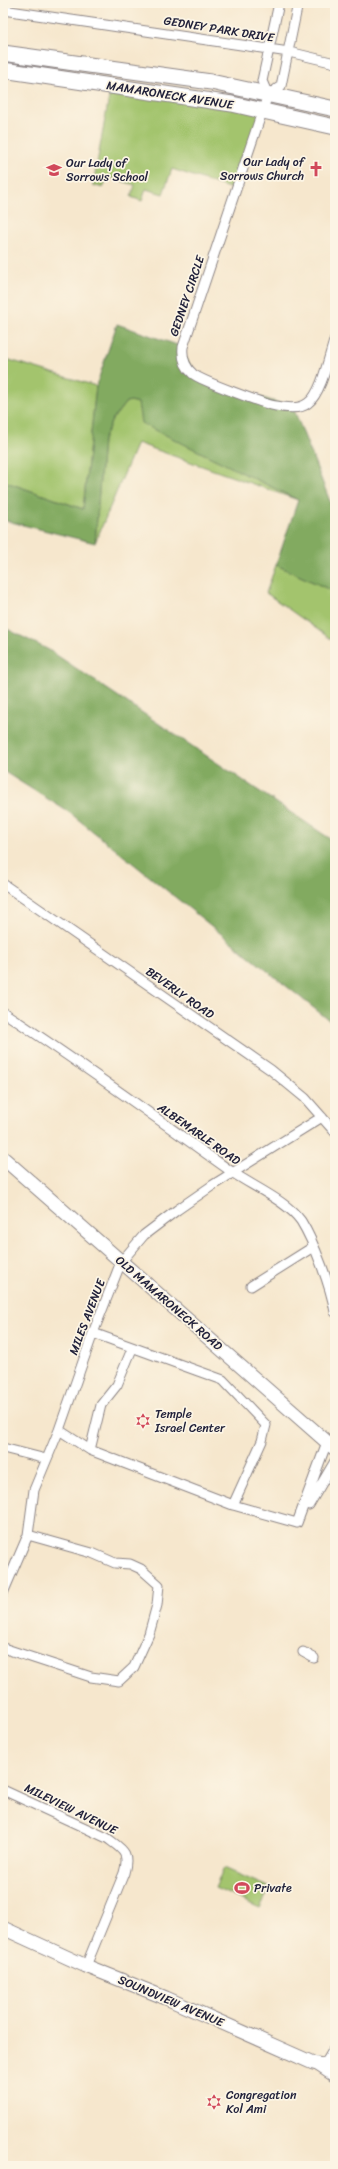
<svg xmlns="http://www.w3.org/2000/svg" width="338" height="2169" font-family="Sriracha,sans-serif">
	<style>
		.green { fill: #a3c46d; stroke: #627354 }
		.forest { fill: #82aa60; stroke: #52664e }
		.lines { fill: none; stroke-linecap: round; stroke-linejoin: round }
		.street-casing { stroke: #8c8484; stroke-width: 11 }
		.secondary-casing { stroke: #8c8484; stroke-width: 15 }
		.primary-casing { stroke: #8c8484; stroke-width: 17 }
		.street { stroke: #fff; stroke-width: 9 }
		.secondary { stroke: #fff; stroke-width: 13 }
		.primary { stroke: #fff; stroke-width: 15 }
		.labels { text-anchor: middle; stroke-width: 3.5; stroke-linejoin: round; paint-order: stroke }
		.street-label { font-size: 12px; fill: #22223b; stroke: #fcf5e5 }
		.poi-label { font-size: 12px; fill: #22223b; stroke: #fcf5e5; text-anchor: start }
	</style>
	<rect width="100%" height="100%" fill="#fcf5e5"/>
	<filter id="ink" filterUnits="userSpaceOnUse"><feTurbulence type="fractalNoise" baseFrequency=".025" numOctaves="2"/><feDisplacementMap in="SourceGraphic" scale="8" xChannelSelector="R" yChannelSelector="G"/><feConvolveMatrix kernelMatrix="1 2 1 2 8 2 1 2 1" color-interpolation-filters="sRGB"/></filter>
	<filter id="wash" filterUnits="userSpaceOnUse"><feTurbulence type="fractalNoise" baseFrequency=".012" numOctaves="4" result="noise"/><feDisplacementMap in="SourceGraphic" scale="16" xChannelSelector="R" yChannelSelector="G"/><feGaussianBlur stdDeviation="0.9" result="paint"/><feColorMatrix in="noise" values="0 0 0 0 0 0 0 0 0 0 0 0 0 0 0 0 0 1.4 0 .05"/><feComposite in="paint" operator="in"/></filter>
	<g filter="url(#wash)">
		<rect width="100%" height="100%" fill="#f6e7cd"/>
		<path class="green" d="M111 86 263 109 235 190 172 169 163 194 146 189 142 201 131 197 135 185 108 177 103 188 93 185Z
			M3 358 96 386 83 509 3 481Z
			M131 401 138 403 142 423 298 500 137 443 95 543 103 440 112 420 126 402Z
			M276 565 335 592V642L266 593Z
			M224 1868 270 1888 260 1908 215 1888Z"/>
		<path class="forest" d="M117 324 183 347 182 353 200 379 293 407 335 514V592L276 565 298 500 141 423 138 403 131 401 126 402 112 420 103 440 95 543 3 520V481L83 509 96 386Z
			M3 627 49 650 335 842V1025L70 813 3 771Z"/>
	</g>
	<g filter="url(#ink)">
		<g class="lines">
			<g class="street-casing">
				<path id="street" d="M298 3 281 86 268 95 263 109 183 347C182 357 185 367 193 374 202 381 264 404 276 406 286 408 300 410 308 403 322 393 329 355 335 338
					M3 10 289 52 335 63
					M268 95 262 81 279 3
					M3 884 271 1070 305 1098 335 1132
					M3 1012C81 1063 156 1118 232 1172 252 1186 287 1201 301 1221 314 1242 331 1287 335 1312
					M251 1286 313 1247
					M59 1430 90 1450 233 1505 262 1441 266 1425 223 1380 93 1333
					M3 1448 46 1459
					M90 1450 101 1405 117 1385 132 1349
					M233 1505 297 1523
					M309 1505 335 1461
					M297 1523 327 1442
					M3 1593 28 1535 34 1490 59 1430 93 1333 121 1262 144 1235 177 1210 213 1185 322 1117
					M3 1648 91 1677 119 1681 134 1667 149 1634 157 1605 159 1585 141 1569 130 1564 115 1563 92 1553 28 1535
					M303 1652 314 1658
					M3 1790 107 1838C123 1850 130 1852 124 1873L86 1966
					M314 2064 335 2078"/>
			</g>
			<g class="secondary-casing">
				<path id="secondary" d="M3 1158 335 1449
					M3 1928 86 1966 166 1998 313 2063 322 2065 328 2063 335 2051"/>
			</g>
			<g class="primary-casing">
				<path id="primary" d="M3 53 211 82 335 109
					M3 70 232 104 335 127"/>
			</g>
			<use href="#street" class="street"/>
			<use href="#secondary" class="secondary"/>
			<use href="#primary" class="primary"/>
		</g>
	</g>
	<defs>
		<g id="church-bare" transform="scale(1.2)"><path d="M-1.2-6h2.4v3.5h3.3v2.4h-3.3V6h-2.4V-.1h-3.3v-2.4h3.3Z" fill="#d1495b" stroke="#fcf5e5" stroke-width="2.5" paint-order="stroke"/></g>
		<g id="school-bare" transform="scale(1.2)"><path d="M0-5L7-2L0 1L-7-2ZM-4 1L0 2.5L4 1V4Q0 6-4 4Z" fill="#d1495b" stroke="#fcf5e5" stroke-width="2.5" paint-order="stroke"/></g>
		<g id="synagogue-bare" transform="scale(1.2)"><path d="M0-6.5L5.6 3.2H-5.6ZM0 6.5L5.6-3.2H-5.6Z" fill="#d1495b" stroke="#fcf5e5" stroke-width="2.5" paint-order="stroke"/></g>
		<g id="stadium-bare" transform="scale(1.2)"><path d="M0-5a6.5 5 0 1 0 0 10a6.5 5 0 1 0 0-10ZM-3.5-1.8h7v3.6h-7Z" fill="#d1495b" stroke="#fcf5e5" stroke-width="2.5" paint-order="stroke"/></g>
	</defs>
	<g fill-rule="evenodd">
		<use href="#church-bare" x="316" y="169"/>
		<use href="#school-bare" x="54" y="170"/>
		<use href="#synagogue-bare" x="143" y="1421"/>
		<use href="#stadium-bare" x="242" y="1888"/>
		<use href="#synagogue-bare" x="214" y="2102"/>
	</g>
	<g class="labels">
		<g class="street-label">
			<text transform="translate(219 29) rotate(9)" y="4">GEDNEY PARK DRIVE</text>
			<text transform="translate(170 95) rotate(9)" y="4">MAMARONECK AVENUE</text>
			<text transform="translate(187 296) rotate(-71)" y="4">GEDNEY CIRCLE</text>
			<text transform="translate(180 993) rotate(35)" y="4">BEVERLY ROAD</text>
			<text transform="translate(199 1134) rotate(35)" y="4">ALBEMARLE ROAD</text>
			<text transform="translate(169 1303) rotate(41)" y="4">OLD MAMARONECK ROAD</text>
			<text transform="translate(87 1317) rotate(-69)" y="4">MILES AVENUE</text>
			<text transform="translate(71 1809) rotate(26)" y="4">MILEVIEW AVENUE</text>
			<text transform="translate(171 2001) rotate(23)" y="4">SOUNDVIEW AVENUE</text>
		</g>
		<g class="poi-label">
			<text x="304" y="166" text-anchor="end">Our Lady of<tspan x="304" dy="14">Sorrows Church</tspan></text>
			<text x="66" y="167">Our Lady of<tspan x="66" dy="14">Sorrows School</tspan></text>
			<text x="155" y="1418">Temple<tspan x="155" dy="14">Israel Center</tspan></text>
			<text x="254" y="1892">Private</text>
			<text x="226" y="2099">Congregation<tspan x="226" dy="14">Kol Ami</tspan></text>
		</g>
	</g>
	<rect width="338" height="2169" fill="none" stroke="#fcf5e5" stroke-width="16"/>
</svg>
